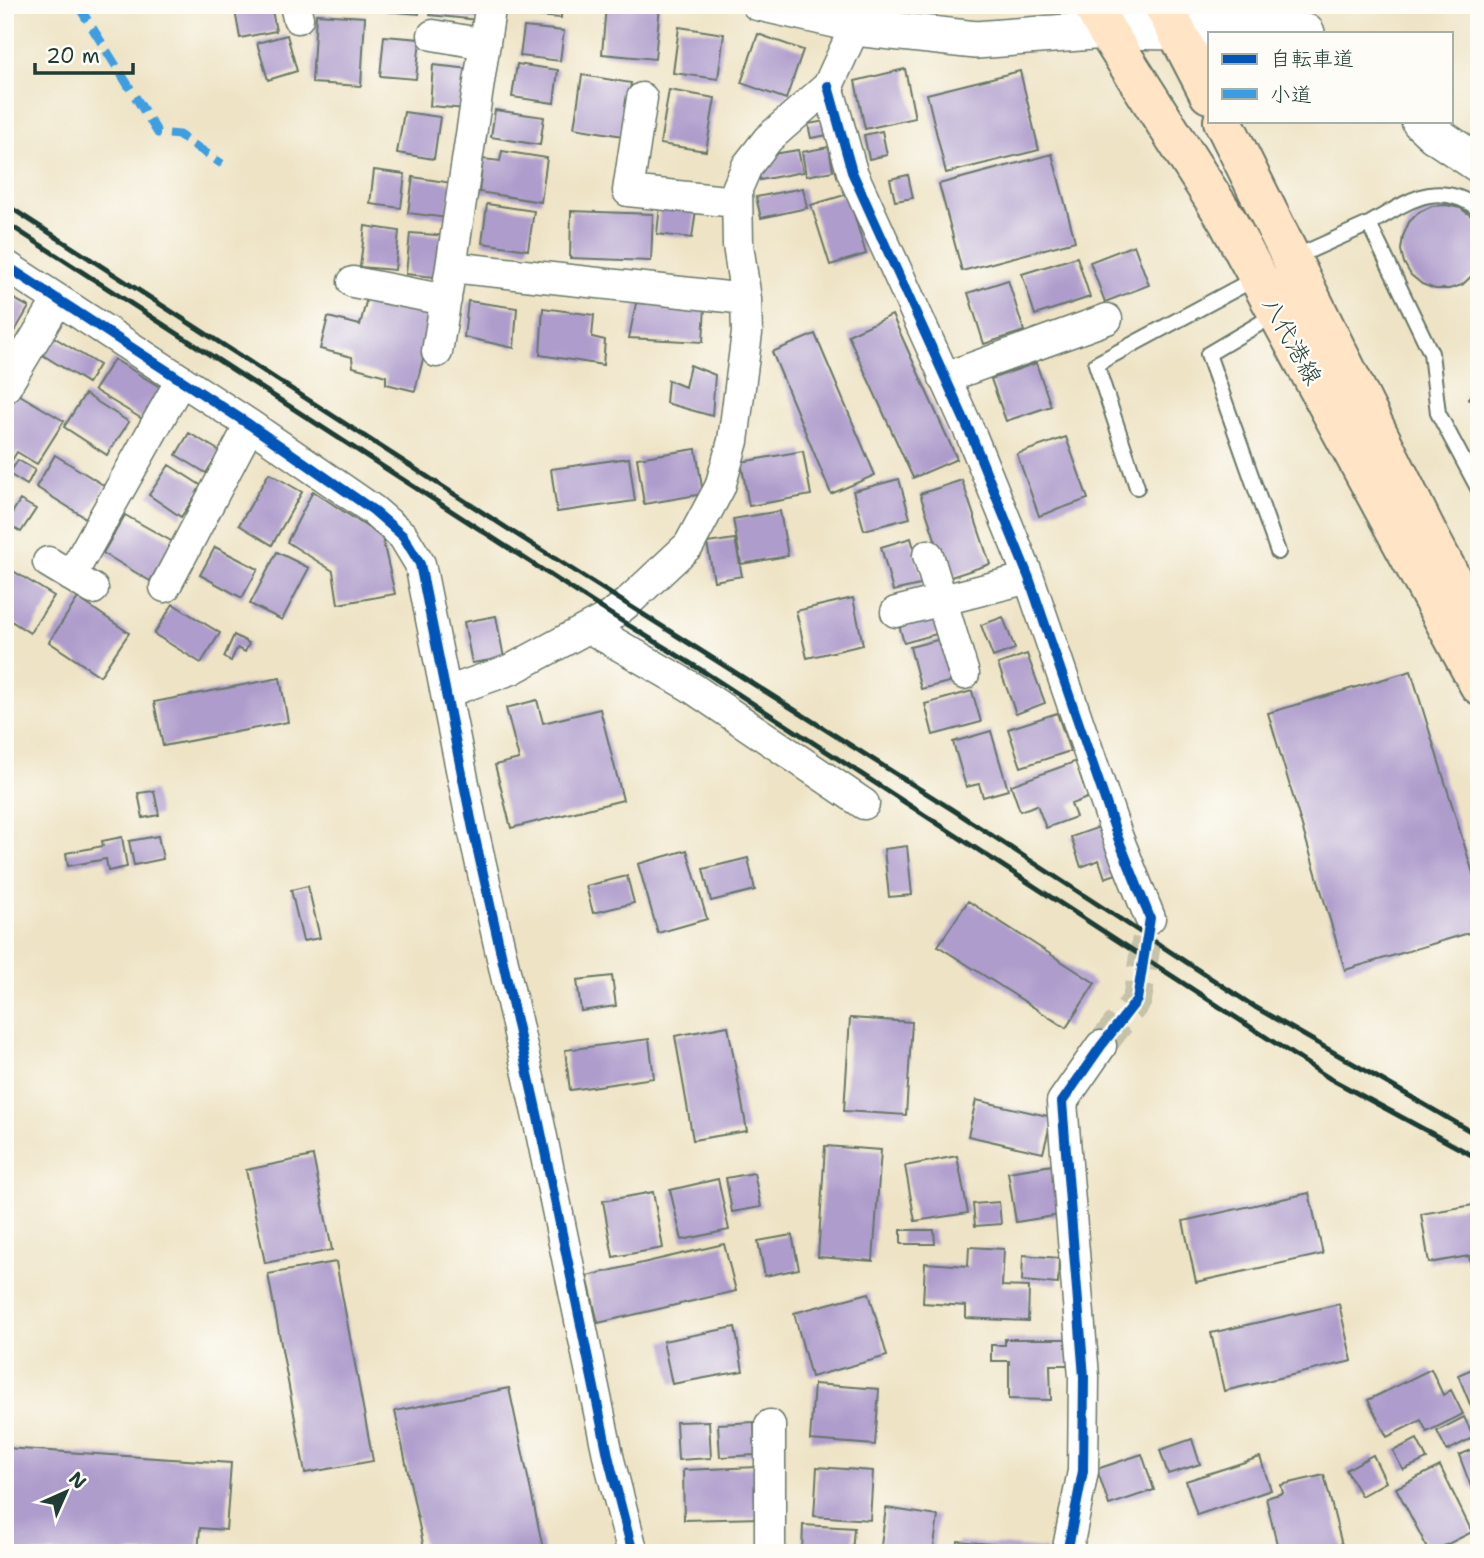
<svg xmlns="http://www.w3.org/2000/svg" width="1484" height="1558" font-family="'Shantell Sans','Klee One',sans-serif">
	<style>
		.building { fill: #ae9ccc }
		.lines { fill: none; stroke-linecap: round; stroke-linejoin: round }
		.minor-tunnel { stroke: #c5c2a8; stroke-width: 30; stroke-dasharray: 30 15; stroke-linecap: butt }
		.service-casing { stroke: #677767; stroke-width: 18 }
		.minor-casing { stroke: #677767; stroke-width: 33 }
		.tertiary-casing { stroke: #677767; stroke-width: 40 }
		.secondary-casing { stroke: #677767; stroke-width: 42 }
		.service { stroke: #fff; stroke-width: 14 }
		.minor { stroke: #fff; stroke-width: 30 }
		.tertiary { stroke: #fff; stroke-width: 37 }
		.secondary { stroke: #ffe4c6; stroke-width: 38 }
		.rail { stroke: #1f3d34; stroke-width: 5 }
		.quiet { stroke: #3c9ee2; stroke-width: 9; stroke-dasharray: 18 9; stroke-linecap: butt }
		.cycleway-casing { stroke: #fdfcf7; stroke-width: 15 }
		.cycleway { stroke: #0057b8; stroke-width: 10 }
		.labels { text-anchor: middle; stroke-width: 5; stroke-linejoin: round; paint-order: stroke }
		.street-label { font-size: 24px; fill: #1f3d34; stroke: #fdfcf7 }
	</style>
	<rect width="100%" height="100%" fill="#fdfcf7"/>
	<filter id="ink" filterUnits="userSpaceOnUse"><feTurbulence type="fractalNoise" baseFrequency=".0143" numOctaves="2"/><feDisplacementMap in="SourceGraphic" scale="14" xChannelSelector="R" yChannelSelector="G"/><feConvolveMatrix kernelMatrix="1 2 1 2 8 2 1 2 1" color-interpolation-filters="sRGB"/></filter>
	<filter id="wash" filterUnits="userSpaceOnUse"><feTurbulence type="fractalNoise" baseFrequency=".00686" numOctaves="4" result="noise"/><feDisplacementMap in="SourceGraphic" scale="28" xChannelSelector="R" yChannelSelector="G"/><feGaussianBlur stdDeviation="1.57" result="paint"/><feColorMatrix in="noise" values="0 0 0 0 0 0 0 0 0 0 0 0 0 0 0 0 0 1.4 0 .05"/><feComposite in="paint" operator="in"/></filter>
	<g filter="url(#wash)">
		<rect width="100%" height="100%" fill="#eee3c5"/>
		<g id="blocks">
			<path class="building" d="M234 5H271L276 31 240 38Z
				M387 5H420L419 14 386 11Z
				M431 5H479L478 20 430 15Z
				M512 5H561V18L511 14Z
				M606 5H660L655 59 602 54Z
				M316 14 365 17 361 86 312 83Z
				M524 27 564 31 560 61 520 56Z
				M679 27 724 34 718 79 673 73Z
				M758 34 803 50 786 99 741 83Z
				M287 35 297 71 268 80 257 43Z
				M384 36 420 39 416 79 380 76Z
				M517 64 558 70 554 103 512 97Z
				M433 65 470 69 467 109 430 106Z
				M905 69 915 118 865 129 855 81Z
				M1020 71 1039 150 946 173 927 94Z
				M582 75 631 83 623 136 574 128Z
				M669 90 715 98 706 151 660 144Z
				M495 110 544 117 540 145 491 137Z
				M404 112 440 117 434 159 397 153Z
				M832 120 834 134 811 138 808 124Z
				M882 131 887 155 869 159 864 135Z
				M829 147 833 171 806 176 802 152Z
				M798 150 803 172 760 180 756 157Z
				M502 151 547 158 541 202 479 192 483 159 500 161Z
				M1052 154 1075 241 962 271 939 184Z
				M374 170 405 174 401 208 370 204Z
				M908 175 913 198 895 201 890 179Z
				M413 177 452 183 447 218 408 213Z
				M803 188 807 208 761 218 756 197Z
				M848 194 866 254 830 265 811 205Z
				M487 204 534 211 528 250 482 243Z
				M660 205 696 210 692 238 657 234Z
				M1446 205 1460 208 1471 216 1479 225V269L1462 285 1449 289H1435L1422 284 1411 275 1404 263 1401 250 1403 236 1409 222 1419 212 1432 206Z
				M571 211 653 214 651 261 570 258Z
				M365 226 399 231 395 270 360 267Z
				M410 233 449 236 445 278 406 274Z
				M1134 245 1149 285 1105 302 1090 262Z
				M1077 257 1090 297 1035 315 1022 274Z
				M1008 280 1024 331 984 344 968 293Z
				M5 294 29 307 12 336 5 333Z
				M368 294 435 311 415 391 386 384V376L353 367 352 357 320 349 328 317 360 325Z
				M468 301 517 308 514 348 464 337Z
				M636 303 705 305 703 342 629 338Z
				M543 308 594 315 592 337 605 340 603 365 540 355Z
				M892 315 957 459 913 478 848 335Z
				M815 334 875 475 831 494 772 352Z
				M52 336 99 365 88 383 41 354Z
				M114 359 163 389 144 420 94 390Z
				M1036 363 1051 406 1006 421 991 379Z
				M690 365 715 375 712 416 666 403 668 380 685 387Z
				M1479 384V406L1468 399Z
				M13 391 64 421 37 464 17 452 5 471V404Z
				M85 394 129 422 107 455 64 427Z
				M189 433 220 451 206 473 176 455Z
				M1066 437 1088 499 1039 516 1017 454Z
				M696 449 703 494 644 504 637 458Z
				M803 451 811 495 749 506 741 462Z
				M55 455 105 486 86 518 36 487Z
				M629 458 635 501 557 512 551 469Z
				M18 460 35 470 27 485 9 474Z
				M169 465 202 486 181 517 149 495Z
				M269 473 302 492 272 545 239 525Z
				M899 479 910 518 864 530 853 491Z
				M962 480 990 564 948 578 920 494Z
				M313 491 382 537 395 594 338 604 333 571 287 542Z
				M20 500 36 509 21 532 6 523Z
				M780 511 788 556 741 564 733 519Z
				M125 515 173 542 150 581 103 553Z
				M911 538 924 584 893 591 881 547Z
				M735 539 742 576 714 581 707 543Z
				M215 547 258 569 242 598 200 575Z
				M277 552 309 568 282 620 250 604Z
				M5 566 54 596 30 633 5 617Z
				M78 598 129 633 100 676 49 642Z
				M853 598 863 645 807 658 796 611Z
				M173 604 220 633 201 663 154 634Z
				M933 609 940 633 904 643 897 618Z
				M496 616 504 658 472 663 464 622Z
				M1003 617 1015 649 993 657 981 625Z
				M234 635 249 643 245 652 237 648 231 661 224 657Z
				M945 638 957 680 921 689 910 647Z
				M1027 654 1045 703 1016 714 998 664Z
				M1411 671 1479 893V930L1345 970 1268 713Z
				M280 678 288 722 163 746 154 702Z
				M972 691 981 722 933 735 925 704Z
				M537 700 543 723 600 709 623 800 511 828 495 765 519 759 506 708Z
				M1057 713 1070 751 1021 767 1008 729Z
				M991 731 1008 790 983 797 979 784 966 787 953 742Z
				M1077 761 1090 797 1071 804 1076 817 1046 828 1037 805 1020 811 1011 785Z
				M154 791 159 815 143 818 138 793Z
				M1105 825 1122 872 1105 878 1099 860 1081 867 1071 837Z
				M158 836 163 859 134 865 129 841Z
				M122 837 127 867 108 871 106 859 68 866 66 853 103 846 102 841Z
				M907 846 912 895 889 897 884 849Z
				M687 850 707 919 658 933 638 864Z
				M748 858 755 890 711 901 703 869Z
				M627 876 634 903 593 913 586 886Z
				M308 886 320 938 303 941 291 890Z
				M968 901 1095 983 1066 1028 938 946Z
				M612 976 616 1006 581 1011 577 980Z
				M850 1018 912 1022 906 1115 844 1111Z
				M728 1026 747 1131 693 1140 675 1036Z
				M649 1039 654 1078 570 1090 565 1050Z
				M976 1100 1052 1117 1043 1153 968 1136Z
				M825 1146 881 1150 873 1261 818 1257Z
				M313 1156 332 1250 265 1263 246 1170Z
				M957 1156 968 1213 915 1221 905 1166Z
				M1053 1165 1060 1215 1016 1222 1008 1172Z
				M754 1173 761 1207 732 1212 726 1178Z
				M718 1179 729 1230 682 1240 670 1190Z
				M653 1192 663 1248 613 1257 603 1201Z
				M1309 1193 1323 1254 1196 1282 1183 1221Z
				M999 1202 1001 1224 975 1226 973 1204Z
				M1479 1204V1266L1471 1268 1469 1256 1429 1263 1421 1214Z
				M901 1230H934L935 1244H901Z
				M792 1235 799 1269 765 1276 758 1241Z
				M724 1244 736 1291 598 1323 587 1276Z
				M969 1247 1004 1249 1002 1286 1029 1287 1028 1321 966 1318V1306L923 1303 925 1263 968 1266Z
				M1023 1255 1059 1258 1058 1284 1022 1281Z
				M336 1262 373 1461 305 1473 268 1274Z
				M869 1293 887 1356 811 1377 794 1313Z
				M1339 1304 1352 1361 1224 1391 1211 1333Z
				M735 1327 743 1371 672 1384 663 1341Z
				M1005 1339H1073V1365H1050L1051 1400 1009 1399V1361H991V1345H1005Z
				M1479 1366V1426L1458 1375Z
				M1431 1369 1443 1395 1451 1390 1463 1414 1427 1432 1421 1420 1387 1437 1368 1400Z
				M814 1384 879 1389 875 1445 810 1440Z
				M509 1388 544 1553H425L395 1411Z
				M1464 1417 1474 1437 1447 1451 1437 1431Z
				M709 1421 711 1458 678 1460 676 1422Z
				M754 1422 755 1455 720 1457 718 1424Z
				M1192 1439 1200 1464 1168 1474 1160 1450Z
				M1417 1439 1427 1459 1403 1470 1393 1451Z
				M1479 1447V1486L1472 1489 1459 1455Z
				M5 1448 231 1463 226 1530 200 1528 198 1553H5Z
				M1142 1454 1154 1490 1109 1505 1097 1469Z
				M1373 1455 1386 1482 1361 1496 1346 1470Z
				M1260 1457 1271 1490 1197 1515 1186 1481Z
				M1440 1466 1472 1532 1430 1553 1396 1488Z
				M758 1467 760 1518 684 1520 683 1470Z
				M817 1467 873 1471 870 1520 814 1516Z
				M1324 1475 1344 1553H1279L1266 1498 1283 1493 1281 1485Z
				M886 1508 938 1516 933 1553H880Z
				M803 1525 854 1528 852 1553H802Z
				M958 1541 1046 1549V1553H957Z"/>
		</g>
	</g>
	<g filter="url(#ink)">
		<use href="#blocks" fill-opacity="0" stroke="#677767" stroke-width="2"/>
		<g class="lines">
			<path class="minor-tunnel" d="M1101 1046 1137 1000 1150 918"/>
			<g class="service-casing">
				<path id="service" d="M1479 209C1436 178 1408 202 1369 224L1431 353 1438 413 1479 490
					M1293 258 1369 224
					M1276 314 1208 354 1278 552
					M1137 487 1096 364 1256 278"/>
			</g>
			<g class="minor-casing">
				<path id="minor" d="M295 5 298 18
					M433 35 485 44
					M828 86 852 172 972 437 1029 578 1118 838 1150 918
					M642 98 628 191 736 202
					M5 265 250 425 373 510 403 536 420 564 473 829 538 1118 609 1460 633 1553
					M451 267 489 16
					M353 282 446 300
					M437 352 451 267 746 299
					M944 378 1107 319
					M5 388 58 300
					M928 555 964 674
					M48 562 93 589
					M71 576 181 380
					M165 587 250 425
					M896 612 1029 578
					M589 628 691 687 864 804
					M447 692 512 669 612 615 627 603 689 545 720 487 733 441 747 333 746 299 738 245 737 189 747 166 768 139 828 86 855 27 757 5
					M770 1425V1553
					M1067 1553 1083 1471 1084 1377 1062 1102 1101 1046"/>
			</g>
			<g class="tertiary-casing">
				<path id="tertiary" d="M855 27 976 40 1106 30 1178 31 1264 26 1306 33
					M1420 121 1434 134 1479 164"/>
			</g>
			<g class="secondary-casing">
				<path id="secondary" d="M1092 5 1106 30 1227 220 1479 685
					M1163 5 1209 94
					M1223 121 1430 538 1479 630"/>
			</g>
			<use href="#service" class="service"/>
			<use href="#minor" class="minor"/>
			<use href="#tertiary" class="tertiary"/>
			<use href="#secondary" class="secondary"/>
			<path class="rail" d="M5 204 516 534 953 810 1255 1007 1479 1136
				M5 222 612 615 706 673 1329 1078 1479 1159"/>
			<path class="quiet" d="M78 5 158 133 179 135 222 164"/>
			<g class="cycleway-casing">
				<path id="cycleway" d="M828 86 852 172 972 437 1029 578 1118 838 1150 918 1137 1000 1101 1046 1062 1102 1084 1377 1083 1471 1067 1553
					M5 265 250 425 373 510 403 536 420 564 473 829 538 1118 609 1460 633 1553"/>
			</g>
			<use href="#cycleway" class="cycleway"/>
		</g>
	</g>
	<g class="labels">
		<g class="street-label">
			<text transform="translate(1292 341) rotate(61)" y="8">八代港線</text>
		</g>
	</g>
	<rect width="1484" height="1558" fill="none" stroke="#fdfcf7" stroke-width="28"/>
	<rect x="1208" y="32" width="245" height="91" fill="#fdfcf7" stroke="#a4b0a9" stroke-width="2"/>
	<rect x="1222" y="54" width="35" height="10" fill="#0057b8" stroke="#a4b0a9" stroke-width="2"/>
	<text x="1270" y="66" font-size="21" fill="#1f3d34">自転車道</text>
	<rect x="1222" y="89" width="35" height="10" fill="#3c9ee2" stroke="#a4b0a9" stroke-width="2"/>
	<text x="1270" y="102" font-size="21" fill="#1f3d34">小道</text>
	<g transform="translate(66 1492) rotate(45)" stroke="#fdfcf7" stroke-width="5" paint-order="stroke">
	<path d="M0-5L12 26L0 18L-12 26Z" fill="#1f3d34"/>
	<text y="-10" font-size="19" font-weight="bold" text-anchor="middle" fill="#1f3d34">N</text>
	</g>
	<path d="M35 63v10h98v-10" fill="none" stroke="#1f3d34" stroke-width="3.5"/>
	<text x="46" y="63" font-size="21" fill="#1f3d34" stroke="#fdfcf7" stroke-width="5" paint-order="stroke">20 m</text>
</svg>
